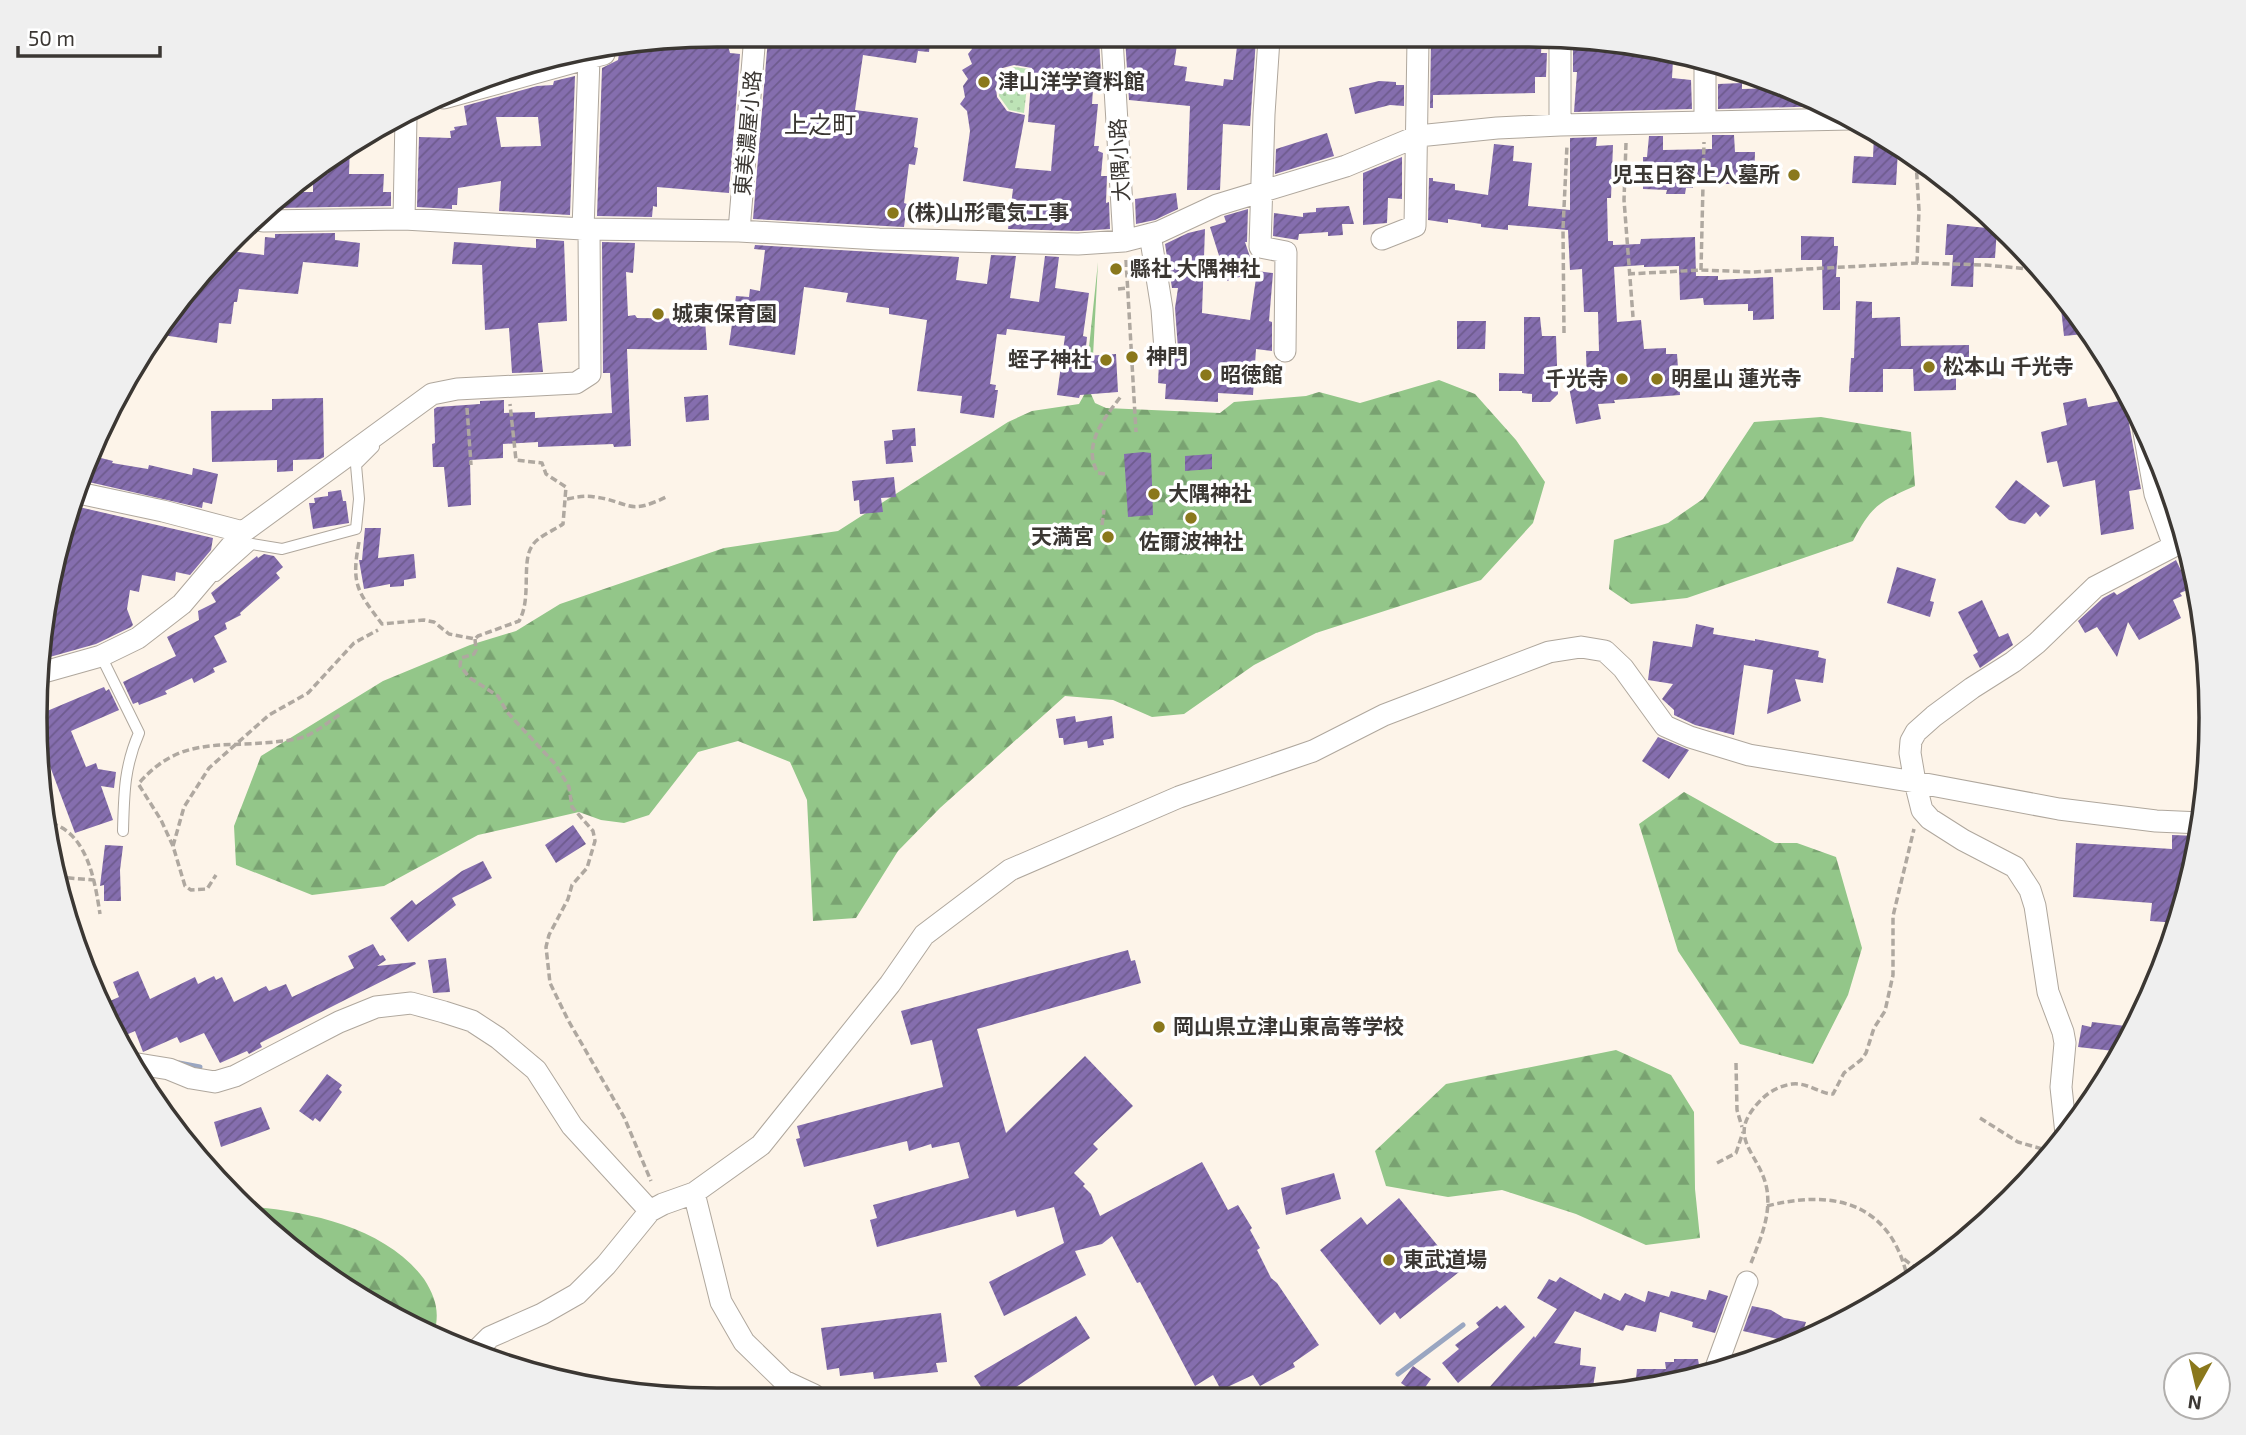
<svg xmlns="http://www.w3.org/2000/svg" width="2246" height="1435" font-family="'Exo 2','Noto Sans JP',sans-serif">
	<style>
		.forest { fill: url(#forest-firs) }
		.garden { fill: url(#garden-dots) }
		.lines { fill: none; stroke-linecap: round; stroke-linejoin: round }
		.stream { stroke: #9aa6c1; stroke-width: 5 }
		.building { fill: url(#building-hatch); fill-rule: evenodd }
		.lane-casing { stroke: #afa79d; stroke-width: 12 }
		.street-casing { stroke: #afa79d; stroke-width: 23 }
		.path { stroke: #afa8a0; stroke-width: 3.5; stroke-dasharray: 7 3.5; stroke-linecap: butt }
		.lane { stroke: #fff; stroke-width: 10 }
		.street { stroke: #fff; stroke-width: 21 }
		.poi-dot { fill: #8a781c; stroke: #fff; stroke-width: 2.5 }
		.labels { text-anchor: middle; stroke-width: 7; stroke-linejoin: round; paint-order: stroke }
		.poi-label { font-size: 21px; font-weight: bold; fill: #3b3733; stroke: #fff; text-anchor: start }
		.street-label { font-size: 21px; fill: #3b3733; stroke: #fff }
		.quarter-label { font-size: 24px; fill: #3b3733; stroke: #fff }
		.rim { fill: none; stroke: #3b3733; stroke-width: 3.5 }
	</style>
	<defs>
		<pattern id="forest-firs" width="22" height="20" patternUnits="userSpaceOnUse" patternTransform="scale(1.75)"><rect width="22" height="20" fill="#93c689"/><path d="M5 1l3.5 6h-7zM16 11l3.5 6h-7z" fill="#79a271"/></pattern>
		<pattern id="garden-dots" width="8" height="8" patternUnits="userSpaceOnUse" patternTransform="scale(1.75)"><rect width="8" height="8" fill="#bde3b6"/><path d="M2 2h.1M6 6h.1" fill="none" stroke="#a3c39d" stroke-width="1.8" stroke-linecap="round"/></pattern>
		<pattern id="building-hatch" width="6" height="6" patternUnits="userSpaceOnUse" patternTransform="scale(1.75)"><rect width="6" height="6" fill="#856eae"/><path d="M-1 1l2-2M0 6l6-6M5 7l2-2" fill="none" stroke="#6e5b8e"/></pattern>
	</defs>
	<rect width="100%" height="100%" fill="#fdf4e9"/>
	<path class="forest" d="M1098 262 1091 394 1095 403 1106 408 1220 413 1234 402 1306 396 1319 392 1360 403 1439 380 1475 394 1516 440 1545 482 1533 523 1481 580 1316 633 1254 665 1184 714 1152 717 1113 700 1065 696 940 808 898 851 856 918 813 921 807 800 790 762 738 741 698 752 649 815 624 823 601 820 579 812 478 835 384 886 312 895 236 865 234 826 261 756 383 681 470 645 516 631 560 604 724 548 838 531 1008 422 1032 411 1079 404 1084 395Z
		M1821 417 1911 432 1915 486C1879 502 1872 505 1853 541L1687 598 1631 604 1609 589 1614 540 1668 523 1703 499 1754 422Z
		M1684 792 1775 843H1797L1836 857 1862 948 1848 995 1813 1064 1740 1044 1678 951 1639 824Z
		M1616 1050 1671 1075 1694 1112 1695 1189 1700 1238 1646 1245 1576 1214 1502 1190 1448 1197 1386 1186 1375 1151 1446 1084Z
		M246 1206C307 1211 386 1227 424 1279 436 1298 440 1312 434 1334L268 1231Z"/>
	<path class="garden" d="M1014 67 1029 69 1024 113 1009 110 999 96 1001 73Z"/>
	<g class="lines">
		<path class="stream" d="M86 975H87
			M179 1063 200 1067
			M1398 1374 1463 1325"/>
	</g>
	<path class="building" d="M718 35H725L730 53 740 54 729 193 657 187V207L653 206 652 217 597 216 602 68 618 60 619 54 636 48Z
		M780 35 931 36 929 52 918 51 916 63 863 55 855 110 918 118 914 147 918 148 915 165 909 164 904 203 907 204 904 227 753 219 768 38 782 40Z
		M967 37 1099 38 1101 75 1094 74 1092 104H1098L1094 146H1099L1098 151 1103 153 1101 176H1107L1106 203 1109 202 1110 229 1078 231 1008 229 1013 189 963 181 970 131 967 111 960 104 965 97 963 86 968 79 962 70 972 64 968 54 972 49ZM1014 65 1032 68 1028 122 1055 125 1051 171 1015 168 1025 115 1007 111 997 97 996 88 999 69Z
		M1125 38H1178L1174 65 1187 67 1185 81 1223 86 1224 79 1233 80 1238 38 1256 39 1250 126 1223 124 1220 190H1187L1190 106 1129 100Z
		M1431 40H1542L1541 53H1547L1546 77H1535V93L1433 95V108H1430Z
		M1573 41H1618L1667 56V60H1673L1672 78 1691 80 1692 109 1574 112 1577 72H1573Z
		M575 76 570 215 499 211 501 181 458 188 457 205H452V209L417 207 419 137 451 138 450 131 455 130 454 127 467 125 464 106 537 86 553 85 554 81ZM496 117H538L541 146 501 147Z
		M1379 81 1396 82V85H1404V106L1390 105 1355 114 1349 88Z
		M1742 83V89L1775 88 1832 106 1718 109V84Z
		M1327 133 1334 156 1275 174 1276 149Z
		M1712 135H1734L1735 152H1755L1754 184H1693V188H1686L1685 194H1666L1667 190 1643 189V157H1647L1649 136H1663V150L1712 149Z
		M1874 135 1898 150 1896 185 1852 183 1854 156 1873 157Z
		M1597 137 1596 146 1613 145 1611 198H1607L1608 241H1613V245L1640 244 1641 239 1695 237 1696 276H1718V280L1773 277 1774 319 1753 320V311H1748V304L1704 305 1703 298 1680 300 1679 266 1644 267V265L1614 267 1617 322 1641 320 1644 349 1666 348V354H1677L1680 395 1614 400 1615 403 1598 404 1601 419 1576 424 1569 387 1587 386 1586 351H1599L1598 312H1584L1582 269 1570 270 1568 230 1508 225V230L1481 227V224L1448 219V223L1428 220 1429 178H1433V181L1455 184V190L1488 195 1494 144 1514 146 1513 161 1532 163 1528 206 1570 210V138Z
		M350 144 349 174H384L383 192H391V206L277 208 293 192H313V174H328L329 159 338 150Z
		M1402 157V199L1388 198 1387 223 1363 225V173Z
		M1176 193 1178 209 1155 220 1136 224 1135 199Z
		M1349 206 1354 224H1342L1343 235 1328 236V232L1299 234 1298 240 1273 236 1274 213 1303 217V213L1316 212V208Z
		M1248 209 1247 242H1245L1255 272 1227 281 1210 227 1226 222 1224 216Z
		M1947 224 1997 229 1995 258H1974L1973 287 1951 286 1953 255H1945Z
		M1205 229 1202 313 1250 320 1257 271 1273 273 1269 321 1272 322V351L1256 349 1253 395 1218 393V402L1165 399 1166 384 1158 383 1159 362 1172 361 1176 356 1178 349 1175 308 1178 288H1172L1165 244 1188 233Z
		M335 233V240L360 243 358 267 303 262 298 294 239 289 237 302H234L231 324 219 323 217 343 162 335 163 322 176 302 230 251 264 255 265 237 275 238V234Z
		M1801 236 1834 237V246H1838L1836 277H1840V310H1823L1822 260H1801Z
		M536 239 564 241 567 321 538 323 543 372 512 373 509 328 485 330 482 265 452 264 454 242 536 248Z
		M602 242 635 243 633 273 626 272 628 316 635 315 637 318 705 319 707 350 627 349 631 446 614 447 613 444 538 447V442L503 444V458L470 460 471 505 448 507 444 467H433L432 444 435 443 434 409 437 407 480 404V401L504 400V413L535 412V418L612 413 610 373H603Z
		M755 245 959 257 956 280 987 284 991 255 1016 256 1010 298 1039 302 1045 256 1059 257 1055 288 1089 293 1083 336 1087 337 1085 356 1116 354 1118 392 1080 395 1079 398 1057 395 1065 336 1007 329 1006 335 997 334 990 384 996 385 995 390H998L994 418 960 413 962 396 917 391 927 320 889 314V308L846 302 848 293 804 287 795 355 729 345 736 296 749 297 750 289 760 291 765 250 754 249Z
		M2059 290 2070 302 2084 325V334L2064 336Z
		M1856 301 1872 302V318L1900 317 1901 346 1969 345V364H1956V390L1914 391 1913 369H1883V392H1849L1851 358H1854Z
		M1524 317H1540L1542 336H1556L1558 394 1550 402H1532V394L1522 393V391H1499V373L1524 374Z
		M1457 321H1486L1485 349H1457Z
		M708 395 709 420 686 422 684 397Z
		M323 398 324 457 320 459 293 460V471L277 472V460L212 462 211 411 272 410V399Z
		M2086 398 2088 407 2130 399 2134 405 2129 411 2128 418 2141 489 2129 491 2134 529 2101 535 2095 480 2063 487 2057 461 2047 463 2041 432 2067 425 2063 403Z
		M915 428 916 446H911L913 462 886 464 884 441 893 440 892 430Z
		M1143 452 1151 453 1153 515 1128 517 1124 454Z
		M1212 454V469L1185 471V456Z
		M93 456 113 461 112 463 148 469 149 465 192 475 193 468 218 474 212 504 203 502 202 508 80 480 87 462 91 463Z
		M894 477 896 497 881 498 883 512 860 514 859 500 854 501 852 481Z
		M2016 480 2050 506 2040 517 2036 512 2025 524 2009 520 1995 507Z
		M341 490 343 501H346L349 523 313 529 309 503H315L314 498 328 496V492Z
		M79 507 213 538 211 550 190 575 176 572 175 581 142 575 139 592 130 590 127 609 133 625 131 627 96 644 39 660 68 517 70 514 78 516Z
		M365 528H381L378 558 414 554 416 578 404 580V586L390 587V584L364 589 359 560H362Z
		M264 554 274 556 283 567 276 573 280 578 240 613 241 615 225 623 227 629 214 636 227 662 213 668 215 672 194 683 192 678 165 691 167 694 139 705 138 702 133 704 123 682 176 656 167 637 199 620 198 611 216 602 211 593 257 556 258 558Z
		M2176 560 2190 589 2180 593 2182 596 2173 600 2181 618 2139 640 2128 622 2117 657 2097 627 2085 633 2078 621 2103 598 2114 592 2117 595Z
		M1897 567 1936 579 1930 601 1934 602 1930 617 1887 603Z
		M1982 600 1999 637 2008 633 2013 645 1980 668 1973 655 1978 652 1958 612Z
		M1696 624 1714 628 1713 634 1755 641V639L1819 651 1818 657 1826 659 1823 683 1795 679 1801 701 1767 714 1773 670 1744 665 1734 735 1695 725 1674 715V710L1662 699 1673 684 1648 680 1653 641 1692 647Z
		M104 687 106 691 109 689 119 710 71 731 86 767 96 763 98 769 116 772 114 788 101 786 113 820 75 833 48 761 45 762 40 714Z
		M1075 716 1076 722 1112 716 1114 738 1103 740 1104 745 1088 748 1087 741 1064 745 1063 738H1059L1056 719Z
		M1658 737 1689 750 1669 779 1642 761Z
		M573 825 586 844 556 863 545 845Z
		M2172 835 2198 836 2178 923 2150 921 2152 903 2073 897 2076 843 2172 849Z
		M105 845 123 846 120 870 121 901H104V885L100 886Z
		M483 861 492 878 452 898 456 905 408 942 390 918 412 900 416 905 462 871Z
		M373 944 380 956 383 955 386 960 377 966 415 962 416 964 260 1043 262 1047 249 1054 247 1051 220 1063 204 1033 180 1043 177 1037 143 1052 135 1031 119 1038 101 1005 119 997 113 982 138 971 150 999 195 977 198 984 214 976 216 980 222 977 234 1002 266 986 269 991 286 984 292 997 354 968 348 956Z
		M1128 950 1131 961 1135 960 1141 983 977 1029 1006 1133 1085 1056 1133 1106 1093 1144 1098 1149 1074 1173 1085 1184 1083 1186 1091 1194 1100 1216 1202 1162 1228 1210 1238 1205 1252 1228 1250 1230 1260 1248 1257 1250 1271 1278 1277 1283 1319 1345 1293 1363 1295 1367 1260 1386 1253 1375 1221 1390 1213 1375 1195 1386 1140 1282 1137 1283 1112 1236 1102 1244 1075 1251 1086 1275 1004 1316 989 1282 1064 1243 1054 1207 1017 1217 1015 1210 877 1247 870 1220 877 1218 873 1205 969 1178 959 1142 932 1148 931 1144 909 1151 907 1141 804 1167 796 1139 800 1138 797 1126 943 1087 932 1040 911 1045 901 1011Z
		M446 958 450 992 433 993 428 960Z
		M2092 1022 2134 1027 2123 1052 2078 1047 2082 1025 2091 1027Z
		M327 1074 342 1085 339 1089 342 1092 320 1122 315 1118 313 1121 299 1111Z
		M261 1107 270 1129 221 1147 214 1122Z
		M1334 1173 1341 1199 1286 1215 1281 1188Z
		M1399 1198 1459 1272 1400 1319 1395 1312 1380 1325 1320 1250 1361 1217 1367 1225Z
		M1560 1277 1601 1300 1604 1293 1620 1301 1625 1293 1645 1302 1648 1291 1669 1297 1671 1291 1706 1300 1709 1290 1728 1296 1715 1333 1692 1327 1693 1322 1660 1312 1656 1332 1626 1325 1623 1331 1575 1311 1554 1343 1581 1348 1580 1365 1596 1367 1592 1394 1540 1386 1553 1398H1480L1534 1336 1535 1338 1557 1309 1537 1298 1549 1279 1556 1282Z
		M1505 1305 1525 1327 1458 1383 1442 1363 1459 1349 1455 1345 1479 1327 1476 1323 1497 1306 1500 1309Z
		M1752 1306 1771 1310 1784 1318 1806 1322 1800 1341 1795 1343 1743 1331Z
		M941 1313 947 1362 936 1363 938 1372 874 1379 873 1372 840 1376 839 1368 827 1370 821 1328Z
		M1076 1316 1090 1338 1010 1391 998 1396H987L974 1376Z
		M1674 1359H1698L1701 1377 1635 1388 1637 1369H1666L1665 1362H1674Z
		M1413 1366 1431 1379 1419 1396 1401 1383Z"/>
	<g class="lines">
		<g class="lane-casing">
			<path id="lane" d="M216 576 252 544 282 549 356 529 359 499 356 465 374 447
				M101 656 139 733C124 767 124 795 123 831"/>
		</g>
		<g class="street-casing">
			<path id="street" d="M1112 38 1124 241
				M1269 39 1264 114 1260 247 1286 252 1285 351
				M444 98 589 58
				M1705 122V67
				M1560 125V41
				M404 219 406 117
				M263 221 404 219 583 229 739 231 879 239 1078 244 1124 241 1159 232 1217 205 1346 166 1418 136 1497 128 1560 125 1851 119
				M583 229 589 58 604 54
				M739 231 755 35
				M1150 234 1162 309 1165 350
				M1382 239 1415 226 1418 40
				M74 492 163 511 243 532 432 394 457 389 576 383 590 374 589 229
				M37 674 101 656 138 638 182 604 243 532
				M132 1063 169 1069 191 1078 215 1082 235 1076 339 1022 376 1007 411 1003 444 1012 472 1021 498 1038 536 1070 572 1126 650 1211
				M2066 1134 2061 1087 2065 1043 2063 1032 2048 992 2035 906 2030 890 2015 867 1963 840 1930 819 1922 810 1915 782 1910 753 1911 741 1916 732 1934 716 1972 688 2013 662 2037 643 2095 587 2174 546 2155 494 2141 416
				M694 1193 721 1302 744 1342 784 1381 814 1395
				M474 1353 490 1337 542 1314 577 1294 606 1265 650 1211 663 1204 694 1193 761 1145 890 984 924 935 1010 870 1179 797 1313 751 1384 715 1549 652 1581 647 1605 651 1623 668 1665 726 1690 737 1749 755 1915 782 2059 809 2156 821 2201 823
				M1714 1373 1747 1282"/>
		</g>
		<path class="path" d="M1626 143 1624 200 1633 317
			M1916 162 1919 210 1917 263
			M1126 260 1136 432
			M1701 270 1704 142
			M1628 274 1701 270 1753 272 1917 263 1985 265 2040 270
			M1118 289 1128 288
			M1564 333 1563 229 1567 145
			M467 408 471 465
			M1105 474 1098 473C1081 445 1106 416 1122 395
			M1189 484 1203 496
			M567 499C577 497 586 495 595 497 631 502 627 516 666 497
			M1102 525 1104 510
			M359 542C351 584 357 591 382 624L424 620 434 622 449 634 475 639 478 636 519 621C532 599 521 562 532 546 538 536 553 531 563 524L566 487 546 474 542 463 516 460 510 404
			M475 639 476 650 474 654 461 658 460 666 470 678 498 696 507 712 556 765 569 787 572 807 593 831 595 841 587 868 572 885 568 899 549 935 546 947 550 983 568 1020 624 1117 651 1181
			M140 782C181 736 220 748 274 742 285 741 296 740 306 736 318 731 331 720 342 713
			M139 785 161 820 173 846 185 886 191 890 207 889 216 875
			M51 823C88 834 95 882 100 914
			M173 846 184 807 209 768 269 715 308 693 354 643 378 630
			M57 877 94 880
			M1736 1063 1737 1110 1742 1127
			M1980 1118 2018 1142 2053 1152
			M1717 1163 1736 1153 1743 1132
			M1767 1206C1837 1188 1893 1205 1908 1281
			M1904 1259 1922 1273
			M1751 1263C1760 1240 1771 1216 1767 1190 1761 1153 1724 1139 1759 1102 1768 1092 1779 1086 1792 1084 1807 1082 1820 1094 1833 1094L1844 1073 1861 1060 1866 1053 1874 1028 1885 1011 1893 975V916L1914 829"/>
		<use href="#lane" class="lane"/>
		<use href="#street" class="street"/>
	</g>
	<g class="poi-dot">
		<circle cx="984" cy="82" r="7"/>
		<circle cx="1794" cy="175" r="7"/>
		<circle cx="893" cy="213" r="7"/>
		<circle cx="1116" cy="269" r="7"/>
		<circle cx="658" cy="314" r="7"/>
		<circle cx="1132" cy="357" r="7"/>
		<circle cx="1106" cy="360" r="7"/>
		<circle cx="1929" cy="367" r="7"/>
		<circle cx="1206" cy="375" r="7"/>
		<circle cx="1622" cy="379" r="7"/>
		<circle cx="1657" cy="379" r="7"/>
		<circle cx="1154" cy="494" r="7"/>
		<circle cx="1191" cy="518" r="7"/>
		<circle cx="1108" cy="537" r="7"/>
		<circle cx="1159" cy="1027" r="7"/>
		<circle cx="1389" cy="1260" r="7"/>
	</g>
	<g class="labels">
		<g class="poi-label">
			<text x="998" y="89">津山洋学資料館</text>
			<text x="1780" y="182" text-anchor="end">児玉日容上人墓所</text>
			<text x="907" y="220">(株)山形電気工事</text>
			<text x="1130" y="276">縣社 大隅神社</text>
			<text x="672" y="321">城東保育園</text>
			<text x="1146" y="364">神門</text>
			<text x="1092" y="367" text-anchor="end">蛭子神社</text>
			<text x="1943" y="374">松本山 千光寺</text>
			<text x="1220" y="382">昭徳館</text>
			<text x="1608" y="386" text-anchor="end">千光寺</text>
			<text x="1671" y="386">明星山 蓮光寺</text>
			<text x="1168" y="501">大隅神社</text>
			<text x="1094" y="544" text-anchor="end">天満宮</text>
			<text x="1191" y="549" text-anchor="middle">佐爾波神社</text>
			<text x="1173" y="1034">岡山県立津山東高等学校</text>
			<text x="1403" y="1267">東武道場</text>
		</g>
		<g class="street-label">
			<text transform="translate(748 133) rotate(-85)" y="7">東美濃屋小路</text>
			<text transform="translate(1120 160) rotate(-93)" y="7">大隅小路</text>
		</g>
		<g class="quarter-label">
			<text x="820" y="133">上之町</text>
		</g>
	</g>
	<path d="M0 0H2246V1435H0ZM717 47H1529A670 670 0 0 1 2199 717V718A670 670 0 0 1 1529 1388H717A670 670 0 0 1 47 718V717A670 670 0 0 1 717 47Z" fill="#efefef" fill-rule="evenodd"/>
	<path class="rim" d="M717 47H1529A670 670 0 0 1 2199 717V718A670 670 0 0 1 1529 1388H717A670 670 0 0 1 47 718V717A670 670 0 0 1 717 47Z"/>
	<g transform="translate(2197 1386) rotate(188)"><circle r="33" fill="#ffffff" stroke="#b1afad" stroke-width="2"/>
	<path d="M0-5L12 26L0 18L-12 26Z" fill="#8a781c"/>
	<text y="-10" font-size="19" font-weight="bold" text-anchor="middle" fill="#3b3733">N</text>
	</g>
	<path d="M18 46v10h142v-10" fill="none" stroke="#3b3733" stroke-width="3.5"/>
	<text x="28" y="46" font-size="21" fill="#3b3733" stroke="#ffffff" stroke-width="5" paint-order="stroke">50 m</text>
</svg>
